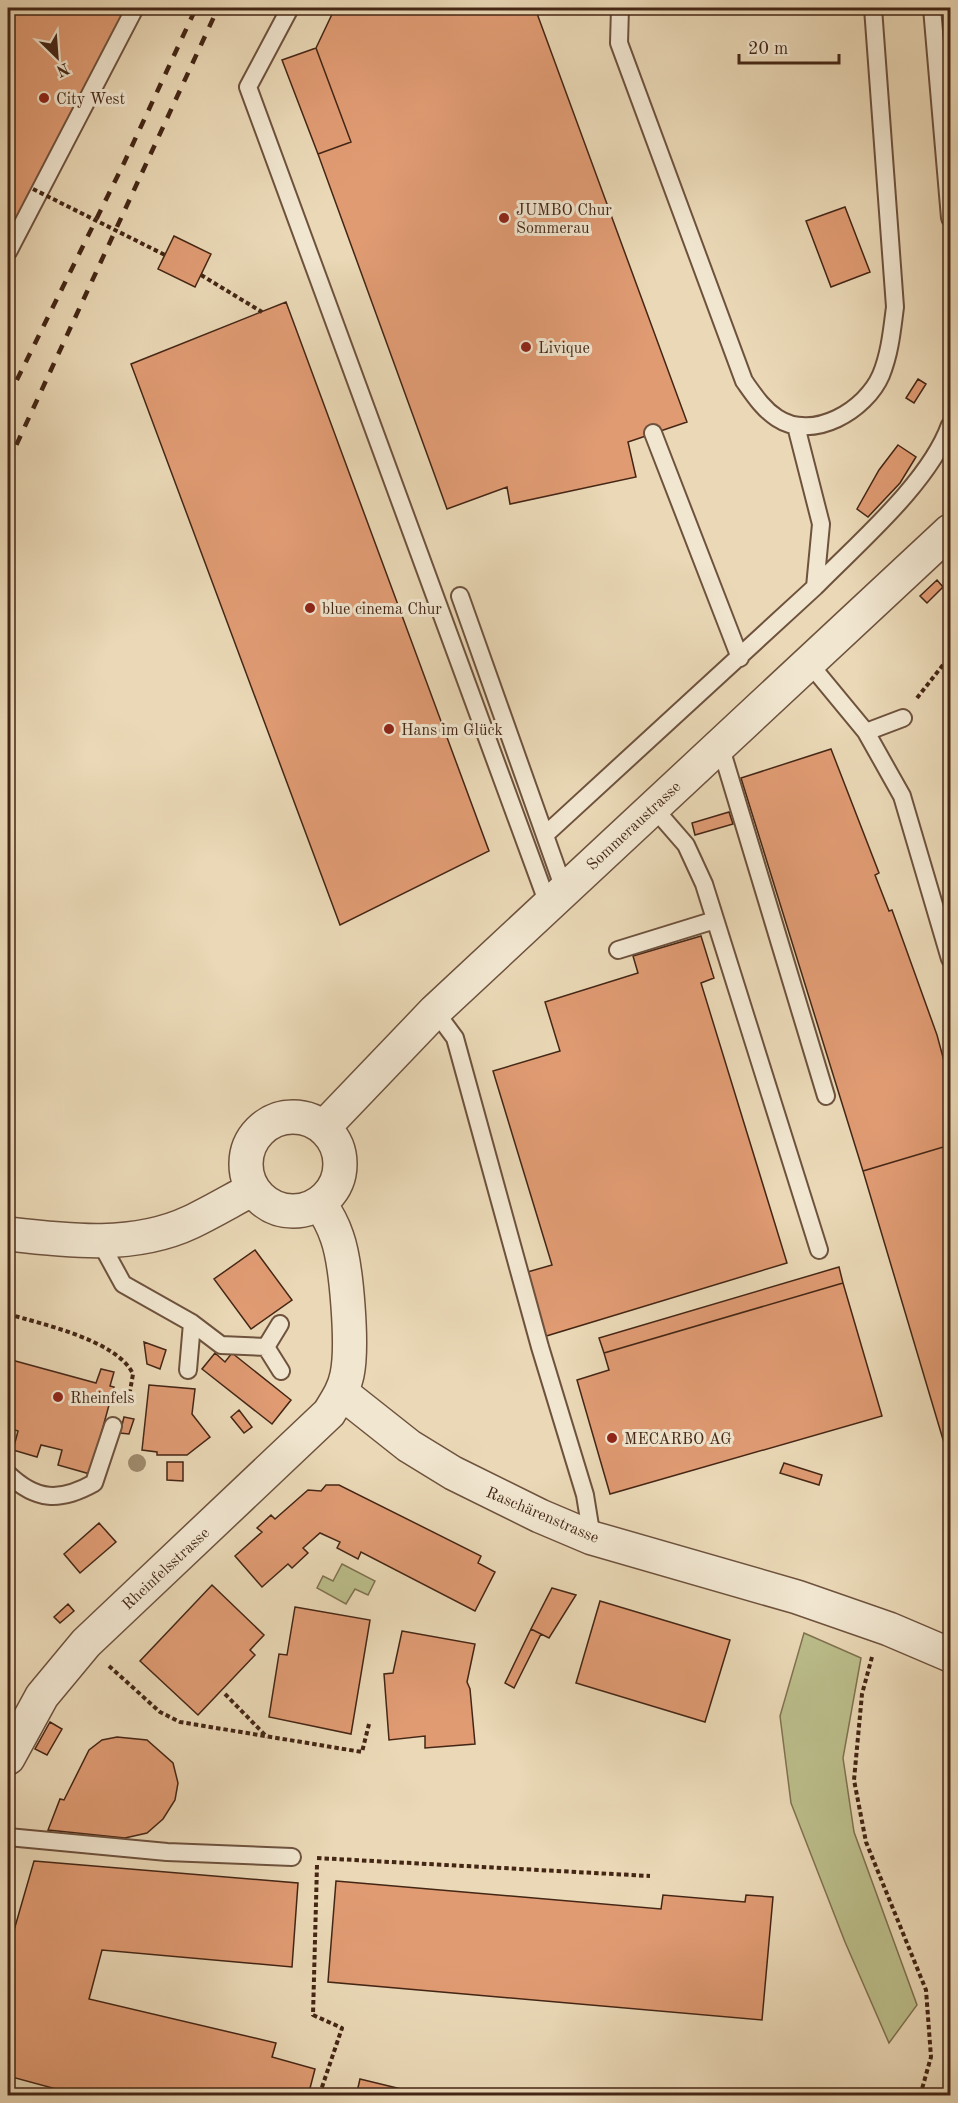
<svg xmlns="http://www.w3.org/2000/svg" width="958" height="2103" font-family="'Old Standard TT',serif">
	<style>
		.green { fill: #bbbe8b; stroke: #807250; stroke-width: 1.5 }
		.building { fill: #e09b73; stroke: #442615; stroke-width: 1.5 }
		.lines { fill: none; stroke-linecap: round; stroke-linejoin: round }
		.lane-casing { stroke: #6e523d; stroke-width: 20 }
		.street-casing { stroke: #6e523d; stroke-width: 36 }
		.path { stroke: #442615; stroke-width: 4; stroke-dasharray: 4.5 3; stroke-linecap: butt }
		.lane { stroke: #f1e6d0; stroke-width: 16 }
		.street { stroke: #f1e6d0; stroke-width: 33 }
		.rail { stroke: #442615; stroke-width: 4.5; stroke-dasharray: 10 10; stroke-linecap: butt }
		.path-bridge { stroke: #442615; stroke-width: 4; stroke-dasharray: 4.5 3; stroke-linecap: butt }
		.tree { fill: #9f8b6d }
		.poi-dot { fill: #8f2418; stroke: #f1e6d0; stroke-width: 2 }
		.labels { text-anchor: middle; stroke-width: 6; stroke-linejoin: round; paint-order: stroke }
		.poi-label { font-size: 16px; fill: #442615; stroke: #f1e6d0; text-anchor: start }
		.street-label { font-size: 16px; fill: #442615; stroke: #f1e6d0 }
	</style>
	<rect width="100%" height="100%" fill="#ead8b6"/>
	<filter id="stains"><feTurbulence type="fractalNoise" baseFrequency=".00333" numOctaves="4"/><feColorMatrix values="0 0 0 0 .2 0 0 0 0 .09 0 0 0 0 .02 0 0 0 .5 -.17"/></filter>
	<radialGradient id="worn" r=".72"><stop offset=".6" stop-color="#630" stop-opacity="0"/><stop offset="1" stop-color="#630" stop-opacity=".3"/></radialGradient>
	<path class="green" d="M342 1564 375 1581 368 1595 355 1589 346 1604 317 1588 323 1576 333 1581Z
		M804 1633 861 1658 843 1758 854 1832 917 2005 889 2043 845 1942 791 1803 780 1716Z"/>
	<path class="building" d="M8 8H126L8 238Z
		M335 8H535L687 422 628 442 636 477 510 504 507 487 447 509 318 154 351 142 316 48Z
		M316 48 351 142 318 154 282 60Z
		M845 207 870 272 831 287 806 221Z
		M174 236 211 254 195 287 158 269Z
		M286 302 489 851 340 925 131 364Z
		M918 379 926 384 914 403 906 398Z
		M898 445 916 457 900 483 868 517 857 509 879 470Z
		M937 580 943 587 927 603 920 596Z
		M831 749 879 873 875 875 889 911 892 910 937 1035 950 1083V1145L863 1171 741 778Z
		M729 812 733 824 695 835 692 823Z
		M701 936 714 978 701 983 787 1263 543 1337 524 1273 552 1265 493 1071 560 1051 545 1002 638 973 633 956Z
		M950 1145V1463L863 1171Z
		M255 1250 292 1300 251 1329 214 1279Z
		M839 1267 843 1283 604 1353 599 1338Z
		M843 1283 882 1416 610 1494 577 1380 609 1370 604 1353Z
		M144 1342 166 1350 160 1369 147 1364Z
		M215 1353 225 1362 232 1353 291 1400 272 1424 202 1369Z
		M8 1359 96 1383 101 1369 114 1372 110 1386 114 1387 90 1474 58 1465 62 1450 41 1445 37 1457 13 1450 18 1431 8 1428Z
		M149 1385 195 1389 192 1414 210 1437 187 1455H157V1452L142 1450Z
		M239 1410 252 1427 244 1433 231 1417Z
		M124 1417 134 1419 129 1434 120 1433Z
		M167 1462H183V1481L167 1480Z
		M784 1463 822 1475 819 1485 780 1473Z
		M326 1485H339L481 1556 478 1563 495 1572 475 1611 361 1552 358 1559 337 1548 340 1542 320 1533 303 1548 308 1553 292 1568 288 1564 262 1587 235 1556 262 1532 257 1528 271 1515 275 1519 308 1490 321 1491Z
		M99 1523 116 1542 80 1573 64 1554Z
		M212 1585 264 1635 250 1650 255 1655 198 1715 140 1661Z
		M552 1588 576 1595 549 1638 531 1629Z
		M600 1601 730 1640 705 1722 576 1683Z
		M68 1604 74 1611 60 1623 54 1617Z
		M295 1607 370 1620 351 1734 269 1717 279 1654 287 1655Z
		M531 1629 541 1634 514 1688 505 1683Z
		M402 1631 475 1644 467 1682 470 1689 475 1744 425 1748V1736L389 1740 384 1674 393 1673Z
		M50 1722 62 1729 47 1755 35 1749Z
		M117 1737 147 1740 173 1763 178 1783 175 1800 163 1819 147 1833 125 1838 48 1830 60 1799 64 1800 89 1750 102 1740Z
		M34 1861 298 1883 292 1967 102 1950 89 1999 276 2043 272 2057 315 2069 308 2096H82L8 2076V1951Z
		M336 1881 661 1909 663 1895 745 1902 746 1895 773 1897 762 2020 328 1982Z
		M360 2079 430 2096H356Z"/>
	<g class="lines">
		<g class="lane-casing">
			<path id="lane" d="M290 8 248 87 548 904
				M620 8 619 43 744 381C754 395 763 409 777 418 813 442 866 410 881 375 890 353 892 330 895 307L873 8
				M932 8 950 218
				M8 252 135 8
				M653 433 740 658
				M815 587C859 542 929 483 950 425
				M460 596 564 889
				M809 663 866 732 902 796 950 959
				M866 732 903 718
				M720 745 826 1096
				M653 807 686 845 704 884 819 1250
				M545 835 815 587 821 524 796 426
				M618 950 715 920
				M435 1011 455 1038 540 1347 585 1495 592 1538
				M99 1240 123 1284 192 1323 221 1345 266 1347 281 1371
				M266 1347 280 1324
				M188 1370 192 1323
				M8 1474C36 1501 60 1502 94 1483L113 1426
				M8 1837 167 1852 292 1857"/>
		</g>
		<g class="street-casing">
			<path id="street" d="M246 1164a47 47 0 1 1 94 0a47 47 0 1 1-94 0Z
				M324 1127 435 1011 950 531
				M8 1234C68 1241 134 1249 191 1222 212 1212 232 1200 253 1189
				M342 1393 409 1446 453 1473 540 1516 592 1538 797 1597 889 1629 950 1655
				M8 1758 42 1696 86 1643 329 1413C337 1400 344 1390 347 1375 353 1347 347 1265 337 1237 333 1225 327 1214 320 1204"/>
		</g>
		<path class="path" d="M201 275 262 312
			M917 698 950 656
			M8 1314C41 1324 117 1340 133 1374L130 1391
			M872 1657 862 1694 854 1780 866 1842 926 1990 931 2057 920 2096
			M109 1666 160 1712 180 1722 362 1752 369 1724
			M225 1694 267 1737
			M317 1858 650 1876
			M317 1865 313 2015 342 2028 319 2096"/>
		<use href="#lane" class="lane"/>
		<use href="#street" class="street"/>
		<path class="rail" d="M8 398 124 163 196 8
			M8 463 218 8"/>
		<path class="path-bridge" d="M33 189 165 255"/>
	</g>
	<circle class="tree" cx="137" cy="1463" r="9"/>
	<g class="poi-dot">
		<circle cx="44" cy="98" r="6"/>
		<circle cx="504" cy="218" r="6"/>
		<circle cx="526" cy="347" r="6"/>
		<circle cx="310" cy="608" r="6"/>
		<circle cx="389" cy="729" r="6"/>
		<circle cx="58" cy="1397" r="6"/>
		<circle cx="612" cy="1438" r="6"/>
	</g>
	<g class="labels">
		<g class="poi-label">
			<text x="56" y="104">City West</text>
			<text x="516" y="215">JUMBO Chur<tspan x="516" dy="18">Sommerau</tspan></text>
			<text x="538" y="353">Livique</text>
			<text x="322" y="614">blue cinema Chur</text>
			<text x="401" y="735">Hans im Glück</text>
			<text x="70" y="1403">Rheinfels</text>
			<text x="624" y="1444">MECARBO AG</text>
		</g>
		<g class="street-label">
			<text transform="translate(633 825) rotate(-43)" y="6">Sommeraustrasse</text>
			<text transform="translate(543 1514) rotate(23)" y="6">Raschärenstrasse</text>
			<text transform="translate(165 1568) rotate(-43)" y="6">Rheinfelsstrasse</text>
		</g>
	</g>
	<rect width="958" height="2103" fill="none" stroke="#ead8b6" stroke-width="30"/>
	<rect x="9" y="9" width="940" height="2085" fill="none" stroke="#442615" stroke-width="3"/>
	<rect x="15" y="15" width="928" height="2073" fill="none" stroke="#442615" stroke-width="1.5"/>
	<g transform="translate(57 57) rotate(155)" stroke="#f1e6d0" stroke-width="4.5" paint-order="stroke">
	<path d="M0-4.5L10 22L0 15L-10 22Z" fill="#442615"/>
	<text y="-9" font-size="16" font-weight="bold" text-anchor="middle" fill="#442615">N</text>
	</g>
	<path d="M739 54v9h100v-9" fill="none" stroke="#442615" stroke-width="3"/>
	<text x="748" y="54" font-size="18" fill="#442615" stroke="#f1e6d0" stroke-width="4.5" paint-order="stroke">20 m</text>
	<rect width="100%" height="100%" filter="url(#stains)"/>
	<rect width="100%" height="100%" fill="url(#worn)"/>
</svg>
